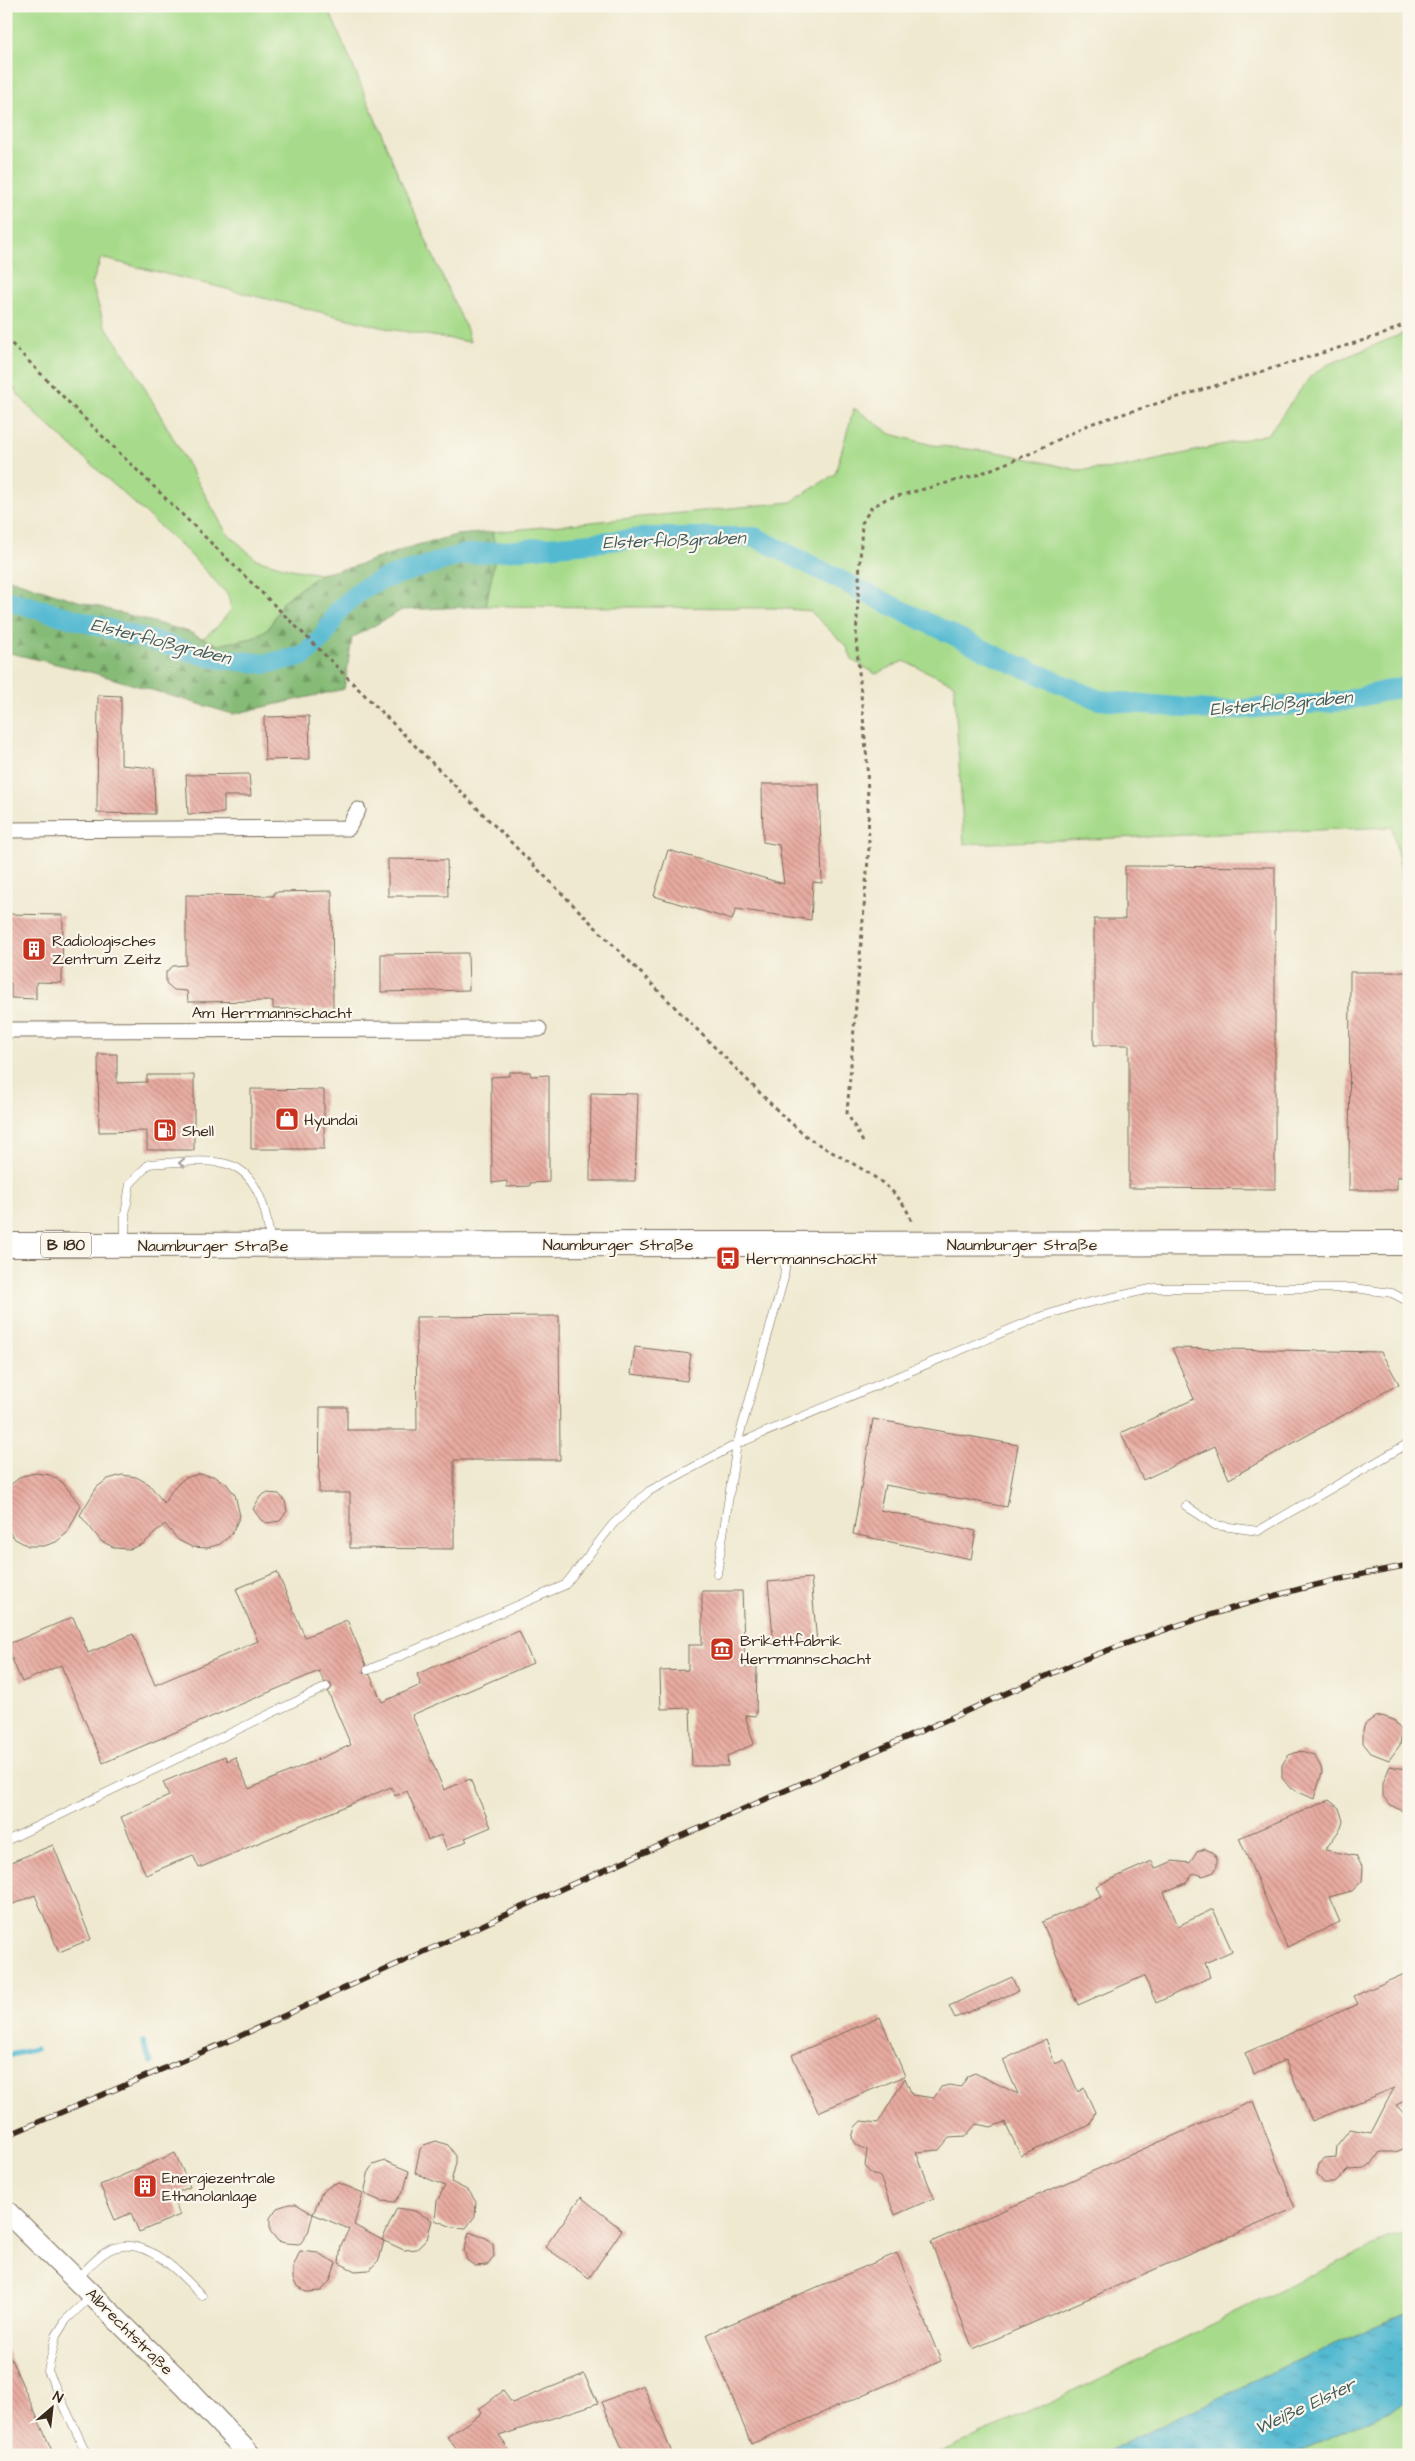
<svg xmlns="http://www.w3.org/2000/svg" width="1415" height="2461" font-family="'Architects Daughter',sans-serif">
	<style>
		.green { fill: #a7db8b; stroke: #718254 }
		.forest { fill: url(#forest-firs); stroke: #60724a }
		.water { fill: url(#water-ripples); stroke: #477278 }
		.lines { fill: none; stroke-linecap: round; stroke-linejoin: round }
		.stream { stroke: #53b9d1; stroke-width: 5.5 }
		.canal { stroke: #53b9d1; stroke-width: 20 }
		.building { fill: url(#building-back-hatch) }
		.lane-casing { stroke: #7a6d5c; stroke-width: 9 }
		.street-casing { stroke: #7a6d5c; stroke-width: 17 }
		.secondary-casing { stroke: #7a6d5c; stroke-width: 23 }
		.primary-casing { stroke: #7a6d5c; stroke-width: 26 }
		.path { stroke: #7a6d5c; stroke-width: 3; stroke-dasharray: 4 4; stroke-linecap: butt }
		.lane { stroke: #fff; stroke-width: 8 }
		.street { stroke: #fff; stroke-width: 15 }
		.secondary { stroke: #fff; stroke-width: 21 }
		.primary { stroke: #fff; stroke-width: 24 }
		.rail-casing { stroke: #3b2a1e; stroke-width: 5.5 }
		.rail { stroke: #fbf7ec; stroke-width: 4; stroke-dasharray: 11; stroke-linecap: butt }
		.oneway { stroke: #a79f9a }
		.labels { text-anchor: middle; stroke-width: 4.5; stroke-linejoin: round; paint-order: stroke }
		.shield { fill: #fbf7ec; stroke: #75685c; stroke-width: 1 }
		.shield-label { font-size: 15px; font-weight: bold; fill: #3b2a1e }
		.poi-label { font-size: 16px; fill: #3b2a1e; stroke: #fbf7ec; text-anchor: start }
		.street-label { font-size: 16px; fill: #3b2a1e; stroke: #fbf7ec }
		.water-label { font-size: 18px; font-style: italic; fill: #435c5d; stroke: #fbf7ec }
	</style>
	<defs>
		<pattern id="forest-firs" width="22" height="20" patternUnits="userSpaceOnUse" patternTransform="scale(1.25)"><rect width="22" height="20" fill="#85bb77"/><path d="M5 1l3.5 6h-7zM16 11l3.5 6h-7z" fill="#6e9861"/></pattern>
		<pattern id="water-ripples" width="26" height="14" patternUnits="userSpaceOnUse" patternTransform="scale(1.25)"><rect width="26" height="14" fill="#53b9d1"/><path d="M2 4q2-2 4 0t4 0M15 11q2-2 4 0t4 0" fill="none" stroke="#4697a9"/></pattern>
		<pattern id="building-back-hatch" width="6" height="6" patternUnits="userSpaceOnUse" patternTransform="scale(1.25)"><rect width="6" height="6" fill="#e8aaa0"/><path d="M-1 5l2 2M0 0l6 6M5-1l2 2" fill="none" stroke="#bd8b82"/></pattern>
	</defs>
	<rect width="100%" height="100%" fill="#fbf7ec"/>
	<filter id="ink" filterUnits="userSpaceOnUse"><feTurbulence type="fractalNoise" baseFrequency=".02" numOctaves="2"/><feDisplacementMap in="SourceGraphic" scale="10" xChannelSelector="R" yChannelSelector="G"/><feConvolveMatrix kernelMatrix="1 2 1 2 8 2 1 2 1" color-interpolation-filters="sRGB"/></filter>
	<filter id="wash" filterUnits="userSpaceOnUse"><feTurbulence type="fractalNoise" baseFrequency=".0096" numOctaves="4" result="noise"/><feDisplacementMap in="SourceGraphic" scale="20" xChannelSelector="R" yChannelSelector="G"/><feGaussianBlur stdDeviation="1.12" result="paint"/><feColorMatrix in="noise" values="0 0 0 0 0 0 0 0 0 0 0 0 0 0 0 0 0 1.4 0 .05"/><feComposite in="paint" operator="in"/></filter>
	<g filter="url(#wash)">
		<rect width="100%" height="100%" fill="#efe9d0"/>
		<path class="green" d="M6 6H327C375 114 416 224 467 330L470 342 389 329 101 258 92 284 104 324 133 367 226 532 256 559 291 569 320 574 283 601 269 628 253 638 218 645 203 638 217 627 231 610 228 595 189 553 34 412 6 381Z
			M1409 331V907L1392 827 964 844 954 684 904 661 876 674 852 660 847 647 810 611 774 608 486 606 496 552 492 532 791 502 835 474 854 408 891 434 932 445 1003 453 1077 470 1122 468 1268 434 1310 377 1327 365Z
			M1409 2233V2312L1285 2366 1100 2455H935L1087 2385 1388 2238Z
			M1409 2402V2455H1291Z"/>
		<path class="forest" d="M492 532 496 552 486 606 402 610 352 638 344 689 233 714 94 673 6 652V578L78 601 189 632 218 645 253 638 269 628 283 601 320 574 352 567 417 545 457 535Z"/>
		<path class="water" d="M1409 2312V2402L1291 2455H1100L1285 2366Z"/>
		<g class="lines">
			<path class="stream" d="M143 2042 151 2063
				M6 2056 36 2049"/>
			<path class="canal" d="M6 600 214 658 265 664 303 656 323 637 338 611 362 589 383 579 461 555 654 537H755L868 594 1003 659 1099 700 1220 711 1344 701 1409 685"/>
		</g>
		<g id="blocks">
			<path class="building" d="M98 695 121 696V765L154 768 155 814 97 813Z
				M309 716 310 759 265 760 264 717Z
				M249 774 251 796H224V813L188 814 186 775Z
				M762 784H819L822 883 813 882 811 920 736 909 732 920 654 896 668 850 784 884 779 845 763 842Z
				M388 859 447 860 448 896H388Z
				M1125 866 1275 867V1189L1129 1188V1045H1094V919H1125Z
				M332 891 333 1009H273V1001L188 1002 187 991 174 990 166 983V972L173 966 186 965V895L274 896V892Z
				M6 914 63 915 62 983 36 982V999L11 998V983H6Z
				M468 953 469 990 381 992V954Z
				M1350 972H1409V1177H1397V1190H1349Z
				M98 1054H117V1083L147 1082V1075H194V1150H147V1131L99 1132Z
				M509 1072H530L531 1076 549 1075V1182L530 1183V1186L507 1187V1181L492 1183 491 1077 509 1076Z
				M251 1089 324 1090V1149H251Z
				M591 1093 638 1094 635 1181H590Z
				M559 1316 560 1460H454V1549L350 1548V1493H319L320 1407H347V1430H417L416 1317Z
				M635 1347 691 1354 687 1381 631 1374Z
				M1172 1348 1381 1352 1399 1384 1229 1479 1215 1446 1143 1480 1121 1433 1194 1399Z
				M873 1419 1018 1445 1007 1507 885 1485 880 1510 976 1531 971 1559 853 1534Z
				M36 1473 50 1475 62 1482 81 1506 67 1533 56 1542 44 1546H28L15 1539 6 1528V1492L10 1485 22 1476Z
				M199 1474 213 1476 226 1483 235 1495 240 1516 231 1535 220 1544 207 1548 192 1547 178 1540 165 1524 143 1544 130 1549 115 1548 101 1541 80 1515 97 1487 108 1479 122 1475 136 1477 149 1484 164 1503 174 1487 185 1478Z
				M266 1493 279 1494 285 1501 287 1511 280 1521 267 1523 261 1520 253 1509 260 1497Z
				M277 1572 305 1637 347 1620 366 1665 363 1672 370 1675 382 1702 421 1685 417 1674 519 1631 533 1663 412 1715 444 1790 470 1779 491 1827 465 1838 467 1841 447 1850 441 1835 428 1840 407 1791 395 1796 391 1787 199 1868 193 1855 146 1875 121 1817 169 1796 163 1782 225 1756 227 1761 235 1757 249 1789 351 1745 328 1692 332 1688 331 1684 324 1682 319 1671 103 1763 61 1665 22 1682 6 1645 73 1617 88 1653 133 1634 155 1685 258 1641 236 1589Z
				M811 1578 817 1643 774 1646 768 1582Z
				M702 1591H742L745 1667H757L756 1716 745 1715 754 1744 727 1756 728 1766H692L690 1708 661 1709 660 1671 688 1670V1645H702Z
				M1382 1716 1394 1720 1402 1731 1400 1745 1389 1760 1371 1753 1363 1743V1730L1365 1724 1375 1717Z
				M1301 1751 1314 1755 1321 1767 1322 1773 1314 1799 1290 1788 1282 1778V1765L1285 1760 1289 1755Z
				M1390 1766 1409 1770V1813L1391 1806 1383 1796V1783Z
				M1329 1800 1339 1808 1343 1821 1341 1828 1325 1850 1356 1856 1363 1868 1362 1881 1352 1891 1329 1897 1340 1922 1287 1947 1239 1838Z
				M53 1845 91 1939 59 1952 35 1895 6 1907V1864Z
				M1205 1849 1212 1852 1217 1858V1866L1214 1872 1203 1876 1194 1873 1186 1883 1164 1892 1178 1926 1213 1909 1232 1951 1205 1963 1210 1977 1156 2003 1144 1976 1078 2005 1042 1922 1101 1897 1096 1886 1152 1861 1155 1869 1173 1861 1190 1863 1197 1852Z
				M1409 1972V2099L1396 2105 1409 2119V2146L1396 2152H1380L1371 2165 1365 2169 1348 2170 1335 2183H1324L1317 2174 1319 2163 1325 2158 1336 2157 1337 2145 1350 2129 1371 2133 1394 2088 1312 2121 1285 2060 1254 2074 1245 2053 1358 2004 1354 1996Z
				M1012 1977 1018 1991 955 2018 949 2006Z
				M880 2017 905 2076 818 2112 792 2055Z
				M1046 2039 1055 2064 1064 2060 1078 2092 1084 2088 1095 2112 1090 2125 1021 2156 1005 2122 991 2127 976 2124 965 2137 949 2138 939 2150 916 2152 934 2198 895 2215 880 2177 869 2172 865 2166 867 2150 857 2145 852 2138 855 2127 861 2121 878 2123 905 2078 912 2095 934 2098 941 2087 949 2085 961 2087 968 2076 975 2073 1018 2094 1003 2060Z
				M1253 2101 1295 2208 973 2349 931 2242Z
				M436 2141 448 2145 456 2156V2163L451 2182 469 2191 476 2202 475 2216 466 2228 452 2227 435 2220 437 2201 445 2186 415 2173 420 2149 424 2145Z
				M175 2153 190 2187 171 2195 180 2215 139 2232 131 2213 115 2220 100 2185Z
				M385 2161 409 2171 404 2190 395 2202 381 2201 364 2194 369 2170 373 2165Z
				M339 2183 363 2193 354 2225 384 2241 379 2260 369 2270 355 2271 339 2263 341 2245 349 2229 313 2214 308 2233 300 2244 285 2243 278 2241 270 2231V2218L277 2208 289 2204H296L313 2214 322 2192 333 2184Z
				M581 2197 622 2230 589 2278 545 2247Z
				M397 2208 415 2211 432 2220 427 2239 417 2249 404 2250 382 2240Z
				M469 2232 486 2238 493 2244 494 2256 487 2265 475 2266 467 2260 464 2251Z
				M300 2251 318 2253 336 2263 330 2281 321 2291 307 2292 296 2285 293 2279V2267Z
				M897 2253 941 2361 751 2444 707 2334Z
				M6 2348 54 2455H6Z
				M584 2374 598 2403 499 2436 513 2455H461L447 2437 482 2413 479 2409 503 2391 512 2403Z
				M643 2385 673 2455H625L602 2402Z"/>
		</g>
	</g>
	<g filter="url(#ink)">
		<use href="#blocks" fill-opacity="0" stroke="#7a6d5c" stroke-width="1"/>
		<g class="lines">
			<g class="lane-casing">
				<path id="lane" d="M125 1243V1215L130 1184 149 1164C170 1163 210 1158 230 1165 259 1174 268 1216 270 1243
					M1186 1506 1215 1525 1258 1531 1409 1443
					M717 1574 737 1444 784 1278 787 1247
					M368 1670 565 1585 613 1524 649 1491 737 1444 1037 1318 1078 1305 1155 1288H1354L1392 1293 1409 1302
					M6 1841 326 1687
					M78 2278C88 2268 100 2253 114 2248 147 2236 182 2275 202 2296
					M87 2455 48 2371 56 2336 66 2320 91 2296"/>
			</g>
			<g class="street-casing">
				<path id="street" d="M6 830 348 828 358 810
					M6 1030 539 1029"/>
			</g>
			<g class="secondary-casing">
				<path id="secondary" d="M6 2211 185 2386 250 2455"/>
			</g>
			<g class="primary-casing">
				<path id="primary" d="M6 1245 1409 1243"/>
			</g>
			<path class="path" d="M6 338 84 418 321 651 783 1116C791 1122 798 1130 806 1136 840 1161 899 1178 912 1223
				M863 1142 847 1113 869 847 867 761 856 638 862 523 871 508 886 499 977 475 1029 454 1090 424 1384 334 1409 322"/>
			<use href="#lane" class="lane"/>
			<use href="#street" class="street"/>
			<use href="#secondary" class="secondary"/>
			<use href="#primary" class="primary"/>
			<g class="rail-casing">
				<path id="rail" d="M6 2136 240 2036 570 1885 1085 1659C1191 1618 1297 1585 1409 1565"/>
			</g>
			<use href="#rail" class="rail"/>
		</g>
		<defs><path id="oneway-chevron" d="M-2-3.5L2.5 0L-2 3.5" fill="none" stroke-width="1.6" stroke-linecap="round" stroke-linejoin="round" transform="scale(1.25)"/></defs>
		<use class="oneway" href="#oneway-chevron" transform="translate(182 1163) rotate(178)"/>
	</g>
	<defs>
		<g id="building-square" transform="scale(1.25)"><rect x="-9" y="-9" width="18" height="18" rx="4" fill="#c8321e" stroke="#fbf7ec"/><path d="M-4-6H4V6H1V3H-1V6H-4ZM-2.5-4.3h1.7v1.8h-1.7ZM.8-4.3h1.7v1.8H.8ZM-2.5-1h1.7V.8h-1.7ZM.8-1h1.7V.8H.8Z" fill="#fff"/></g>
		<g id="shop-square" transform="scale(1.25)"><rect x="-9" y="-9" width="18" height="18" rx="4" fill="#c8321e" stroke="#fbf7ec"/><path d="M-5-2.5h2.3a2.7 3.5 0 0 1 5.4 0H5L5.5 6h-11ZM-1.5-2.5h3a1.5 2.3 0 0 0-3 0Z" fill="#fff"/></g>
		<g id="fuel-square" transform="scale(1.25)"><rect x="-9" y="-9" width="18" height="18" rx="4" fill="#c8321e" stroke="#fbf7ec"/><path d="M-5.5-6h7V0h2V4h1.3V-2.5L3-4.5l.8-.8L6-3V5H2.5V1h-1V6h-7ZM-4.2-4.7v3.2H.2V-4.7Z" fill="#fff"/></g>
		<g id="bus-square" transform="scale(1.25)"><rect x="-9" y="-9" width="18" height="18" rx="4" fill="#c8321e" stroke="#fbf7ec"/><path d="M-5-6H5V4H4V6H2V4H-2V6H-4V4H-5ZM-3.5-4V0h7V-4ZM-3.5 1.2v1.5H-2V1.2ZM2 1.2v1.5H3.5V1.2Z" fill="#fff"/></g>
		<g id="museum-square" transform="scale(1.25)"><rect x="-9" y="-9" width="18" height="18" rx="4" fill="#c8321e" stroke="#fbf7ec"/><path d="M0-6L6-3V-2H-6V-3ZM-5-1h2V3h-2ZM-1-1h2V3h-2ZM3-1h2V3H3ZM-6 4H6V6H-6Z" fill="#fff"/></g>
	</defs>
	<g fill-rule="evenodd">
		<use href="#building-square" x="34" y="949"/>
		<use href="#shop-square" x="287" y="1119"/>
		<use href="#fuel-square" x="165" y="1130"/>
		<use href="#bus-square" x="728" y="1258"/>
		<use href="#museum-square" x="722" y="1649"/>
		<use href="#building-square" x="145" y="2186"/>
	</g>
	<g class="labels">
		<rect class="shield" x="41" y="1232.5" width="50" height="25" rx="4"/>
		<g class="shield-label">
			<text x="66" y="1250">B 180</text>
		</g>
		<g class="poi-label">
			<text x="52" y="946">Radiologisches<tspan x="52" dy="18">Zentrum Zeitz</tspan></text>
			<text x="304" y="1125">Hyundai</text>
			<text x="182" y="1136">Shell</text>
			<text x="746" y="1264">Herrmannschacht</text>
			<text x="740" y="1646">Brikettfabrik<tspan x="740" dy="18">Herrmannschacht</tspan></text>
			<text x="162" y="2183">Energiezentrale<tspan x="162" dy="18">Ethanolanlage</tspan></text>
		</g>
		<g class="street-label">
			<text x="272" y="1018">Am Herrmannschacht</text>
			<text x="618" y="1250">Naumburger Straße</text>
			<text x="1022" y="1250">Naumburger Straße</text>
			<text x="213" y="1251">Naumburger Straße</text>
			<text transform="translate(130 2331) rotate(45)" y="6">Albrechtstraße</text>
		</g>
		<g class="water-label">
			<text transform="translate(674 540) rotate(-2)" y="6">Elsterfloßgraben</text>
			<text transform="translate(161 641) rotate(14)" y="6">Elsterfloßgraben</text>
			<text transform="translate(1281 703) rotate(-5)" y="6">Elsterfloßgraben</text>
			<text transform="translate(1305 2406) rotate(-25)" y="6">Weiße Elster</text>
		</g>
	</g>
	<rect width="1415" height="2461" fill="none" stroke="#fbf7ec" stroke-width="25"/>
	<g transform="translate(52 2408) rotate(28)" stroke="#fbf7ec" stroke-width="4" paint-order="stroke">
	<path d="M0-4L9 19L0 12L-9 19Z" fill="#3b2a1e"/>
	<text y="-8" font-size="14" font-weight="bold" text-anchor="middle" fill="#3b2a1e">N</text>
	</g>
</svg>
